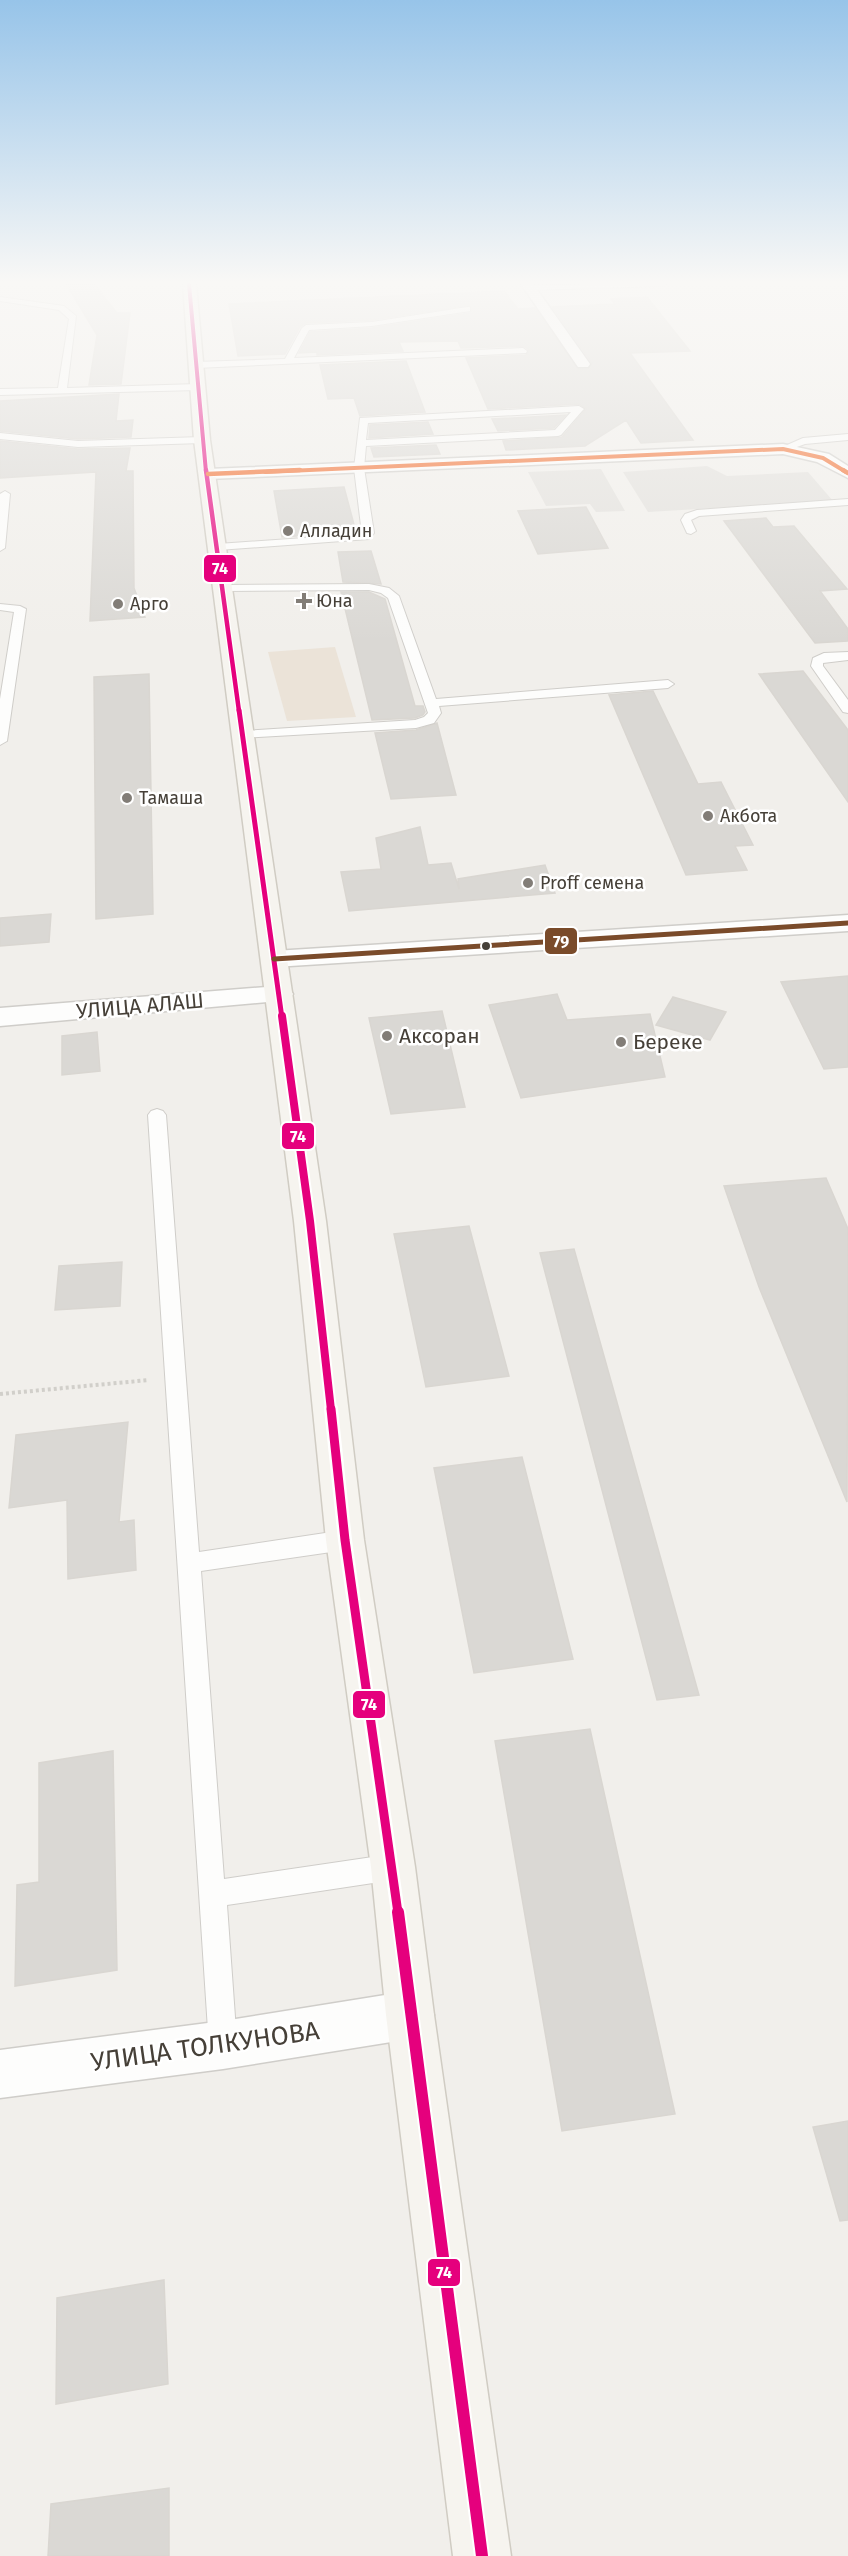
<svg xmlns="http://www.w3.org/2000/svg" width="848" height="2556" font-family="'Fira Sans',sans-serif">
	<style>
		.commercial { fill: #ebe3d8 }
		.parking { fill: #e2e0dc }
		.building { fill: #dad8d4; stroke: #d9d6d1; stroke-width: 1.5 }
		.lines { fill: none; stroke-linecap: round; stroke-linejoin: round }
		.lane-casing { stroke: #cfcdc9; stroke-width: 2 }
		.street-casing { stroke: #cfcdc9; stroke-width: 3 }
		.secondary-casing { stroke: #d0ccc3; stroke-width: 3 }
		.path { stroke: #d1cfca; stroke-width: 4; stroke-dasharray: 3 3; stroke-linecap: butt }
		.lane { fill: #fdfdfc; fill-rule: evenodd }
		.street { fill: #fdfdfc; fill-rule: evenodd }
		.secondary { fill: #f6f4ef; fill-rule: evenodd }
		.bus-1-far5-casing { stroke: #fff; stroke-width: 6 }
		.bus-1-far4-casing { stroke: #fff; stroke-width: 7 }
		.bus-1-far3-casing { stroke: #fff; stroke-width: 8 }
		.bus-1-far2-casing { stroke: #fff; stroke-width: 12 }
		.bus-1-far1-casing { stroke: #fff; stroke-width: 14 }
		.bus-1-casing { stroke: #fff; stroke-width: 16 }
		.bus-2-far1-casing { stroke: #fff; stroke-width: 6 }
		.bus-2-casing { stroke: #fff; stroke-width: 7 }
		.bus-3-casing { stroke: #fff; stroke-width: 8 }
		.bus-1-far5 { stroke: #e5007d; stroke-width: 4 }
		.bus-1-far4 { stroke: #e5007d; stroke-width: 4.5 }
		.bus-1-far3 { stroke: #e5007d; stroke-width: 5 }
		.bus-1-far2 { stroke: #e5007d; stroke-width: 8 }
		.bus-1-far1 { stroke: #e5007d; stroke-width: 9 }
		.bus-1 { stroke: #e5007d; stroke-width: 12 }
		.bus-2-far1 { stroke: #f26522; stroke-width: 4 }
		.bus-2 { stroke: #f26522; stroke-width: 4.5 }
		.bus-3 { stroke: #7a4b2a; stroke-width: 5 }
		.poi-dot { fill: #827d77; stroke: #fff; stroke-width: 2 }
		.bus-dot { fill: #464038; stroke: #fff; stroke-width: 2 }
		.labels { text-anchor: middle; stroke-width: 5; stroke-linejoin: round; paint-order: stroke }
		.far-poi-label { font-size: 18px; fill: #464038; stroke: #fff; text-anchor: start }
		.street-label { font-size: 21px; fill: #464038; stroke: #fff }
		.poi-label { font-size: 21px; fill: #464038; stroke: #fff; text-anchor: start }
		.near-street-label { font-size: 26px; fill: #464038; stroke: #fff }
		.line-badge { stroke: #fff; stroke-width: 2 }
		.badge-label { font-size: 16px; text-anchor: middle; font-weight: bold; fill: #fff }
	</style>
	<rect width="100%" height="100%" fill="#f1efeb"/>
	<path class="commercial" d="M335 647 356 717 287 721 268 652Z"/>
	<path class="parking" d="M707 466 727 476 808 472 833 501 648 512 623 472Z
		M601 469 625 511 596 512 590 504 546 506 528 472Z"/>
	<path class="building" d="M66 284H94L117 313H130L121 384 89 385 97 335Z
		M504 291 518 309 535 308 578 369H588L592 363 552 307 615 304 611 299 647 297 690 351 630 353 693 440 641 443 626 420 585 446 506 450 503 441 562 437 586 409 579 404 488 409 466 358 526 355 529 350 523 346 461 348 458 341 399 342 403 351 317 355V352L299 353 310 332 372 328 470 313 472 307 470 305 372 320 306 323 300 327 285 354 238 356 229 304Z
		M406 361 425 412 360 416 354 398 328 399 320 365Z
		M119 394 116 421 133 420 131 437 78 439 0 431V401Z
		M566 415 554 428 498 431 492 419Z
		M428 422 433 434 369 438 370 425Z
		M0 441 78 449 130 448 126 471H133L134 588 145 617 90 621 96 472 0 478Z
		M436 445 440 454 374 457 371 448Z
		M344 487 356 532 282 537 274 491Z
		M586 507 608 548 538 554 518 511Z
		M766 518 773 527 794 526 847 589 820 591 848 629V641L815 643 724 521Z
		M371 551 381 584 343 582 338 552Z
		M341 592H369L385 599 415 706H423L425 712 423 715 415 718 372 720Z
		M803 671 848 730V802L759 674Z
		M149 674 153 914 96 919 94 677Z
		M653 691 698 784 721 782 753 845 735 846 747 870 686 875 609 695Z
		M437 723 456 795 391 799 375 733 416 730Z
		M420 827 428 865 451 863 459 889 458 879 545 865 555 893 349 911 341 872 381 869 376 838Z
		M51 914 49 942 0 946V918Z
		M848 976V1067L824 1069 781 982Z
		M557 994 567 1020 650 1014 665 1077 521 1098 489 1005Z
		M673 997 726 1012 710 1040 656 1025Z
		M442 1011 465 1107 391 1114 369 1018Z
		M97 1032 100 1071 62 1075V1036Z
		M826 1178 848 1229 847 1502 759 1287 724 1186Z
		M469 1226 509 1376 426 1387 394 1234Z
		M574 1249 699 1695 657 1700 540 1253Z
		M122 1262 120 1306 55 1310 59 1266Z
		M128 1422 119 1522 134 1520 136 1570 68 1579 67 1500 9 1508 16 1435Z
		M522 1457 573 1659 474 1673 434 1468Z
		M590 1729 675 2114 562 2131 495 1741Z
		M113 1751 117 1970 15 1986 17 1885 39 1882V1763Z
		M848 2121V2220L840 2221 813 2127Z
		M164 2280 168 2384 56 2404 57 2298Z
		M169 2488V2556H48L51 2504Z"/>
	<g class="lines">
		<g class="lane-casing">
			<path id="lane" d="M594 284H667L663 286 530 290 526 288 530 286Z
				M0 297 64 306 76 316 67 388 198 384 203 387 198 390 0 395V389L58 388 69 319 59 310 0 301Z
				M467 307H470V311L372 326 309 330 294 358 523 348 527 351 526 353 196 368 192 365 196 362 285 359 302 328 306 325 372 322Z
				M579 406 584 409 582 411 561 435 558 436 366 446 364 468 374 533 369 539 218 550 213 547 218 544 362 534 354 468 360 418ZM571 412 555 430 366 440 368 423Z
				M0 433 78 441 202 437 207 440 202 443 78 447 0 439Z
				M848 434V440L805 444 783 452 778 449 803 438Z
				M5 491 10 494 5 548 0 551V494Z
				M848 499V505L699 516 691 520 696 531 691 534 687 533 681 520 685 514 697 510Z
				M369 584 389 588 399 596 436 699 668 680 674 684 668 688 439 706 441 713 434 723 416 728 239 738 237 735 244 731 415 720 424 717 428 713 388 598 381 593 369 590 224 591 218 588 224 585Z
				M0 604 20 606 26 609 7 741 0 745V699L14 612 0 610Z
				M848 652V660L823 663V666L848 700V713L843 712 811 666 813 658 824 653Z
				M157 1109 163 1111 166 1115 199 1552 345 1530 353 1533 356 1540 353 1547 345 1550 201 1571 224 1879 393 1854 402 1858 406 1867 402 1876 393 1880 227 1905 237 2045 233 2055 223 2059 213 2055 209 2045 148 1115 151 1111Z"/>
		</g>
		<g class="street-casing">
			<path id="street" d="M521 284H533L590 364 588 367H578Z
				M783 444 829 454 848 466V478L817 462 783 454 208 479 202 478 199 474 202 470 208 469Z
				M848 915V931L274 967 265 965 261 959 265 953 274 951Z
				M279 986 289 988 293 994 289 1000 0 1026V1008Z
				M410 1991 427 1998 434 2015 427 2032 410 2039 223 2069 0 2098V2050L223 2021Z"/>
		</g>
		<g class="secondary-casing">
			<path id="secondary" d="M183 284H196L210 440 326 1221 364 1540 415 1867 434 2015 511 2556H453L386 2015 371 1867 326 1540 294 1221 194 440Z"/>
		</g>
		<path class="path" d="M0 1394 149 1380"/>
		<use href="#lane" class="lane"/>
		<use href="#street" class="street"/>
		<use href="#secondary" class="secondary"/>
		<g class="bus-1-far5-casing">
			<path id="bus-1-far5" d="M189 284 206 472"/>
		</g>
		<g class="bus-1-far4-casing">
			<path id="bus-1-far4" d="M206 470 239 711"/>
		</g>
		<g class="bus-1-far3-casing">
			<path id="bus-1-far3" d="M239 710 282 1018"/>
		</g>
		<g class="bus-1-far2-casing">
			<path id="bus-1-far2" d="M282 1016 310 1221 331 1410"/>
		</g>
		<g class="bus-1-far1-casing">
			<path id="bus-1-far1" d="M331 1409 345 1540 398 1913"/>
		</g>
		<g class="bus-1-casing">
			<path id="bus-1" d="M398 1912 482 2556"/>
		</g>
		<g class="bus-2-far1-casing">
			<path id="bus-2-far1" d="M265 472 783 449 823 458 846 472"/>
		</g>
		<g class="bus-2-casing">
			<path id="bus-2" d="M843 470 848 473
				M208 474 300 470"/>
		</g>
		<g class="bus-3-casing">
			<path id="bus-3" d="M274 959 848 923"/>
		</g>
		<use href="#bus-1-far5" class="bus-1-far5"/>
		<use href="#bus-1-far4" class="bus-1-far4"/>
		<use href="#bus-1-far3" class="bus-1-far3"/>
		<use href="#bus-1-far2" class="bus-1-far2"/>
		<use href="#bus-1-far1" class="bus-1-far1"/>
		<use href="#bus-1" class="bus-1"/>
		<use href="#bus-2-far1" class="bus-2-far1"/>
		<use href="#bus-2" class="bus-2"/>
		<use href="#bus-3" class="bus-3"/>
	</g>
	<linearGradient id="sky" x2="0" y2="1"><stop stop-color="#97c4e9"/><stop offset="0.44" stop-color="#f9f8f6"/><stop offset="1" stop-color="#f9f8f6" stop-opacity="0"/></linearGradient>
	<rect width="848" height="642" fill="url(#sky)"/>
	<g class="poi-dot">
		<circle cx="288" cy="531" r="6"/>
		<path d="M301 592h6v6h6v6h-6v6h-6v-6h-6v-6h6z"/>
		<circle cx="118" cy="604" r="6"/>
		<circle cx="127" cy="798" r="6"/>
		<circle cx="708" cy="816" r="6"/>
		<circle cx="528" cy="883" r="6"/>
		<circle cx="387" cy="1036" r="6"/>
		<circle cx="621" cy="1042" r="6"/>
	</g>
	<circle class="bus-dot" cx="486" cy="946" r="5"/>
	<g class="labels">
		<g class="far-poi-label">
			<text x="300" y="537">Алладин</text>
			<text x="316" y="607">Юна</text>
			<text x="130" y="610">Арго</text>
			<text x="139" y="804">Тамаша</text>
			<text x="720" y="822">Акбота</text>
			<text x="540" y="889">Proff семена</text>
		</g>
		<g class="street-label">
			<text transform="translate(140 1006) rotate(-5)" y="7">УЛИЦА АЛАШ</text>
		</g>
		<g class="poi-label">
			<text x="399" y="1043">Аксоран</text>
			<text x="633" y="1049">Береке</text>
		</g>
		<g class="near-street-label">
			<text transform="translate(205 2046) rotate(-8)" y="9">УЛИЦА ТОЛКУНОВА</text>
		</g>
	</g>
	<g class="line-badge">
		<rect x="203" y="554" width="34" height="29" rx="6" fill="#e5007d"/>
		<rect x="544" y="927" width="34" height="28" rx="6" fill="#7a4b2a"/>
		<rect x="281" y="1122" width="34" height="28" rx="6" fill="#e5007d"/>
		<rect x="352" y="1690" width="34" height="29" rx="6" fill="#e5007d"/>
		<rect x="427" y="2258" width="34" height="29" rx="6" fill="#e5007d"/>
	</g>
	<g class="badge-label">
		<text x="220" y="574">74</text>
		<text x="561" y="947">79</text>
		<text x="298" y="1142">74</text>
		<text x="369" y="1710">74</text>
		<text x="444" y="2278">74</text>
	</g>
</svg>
